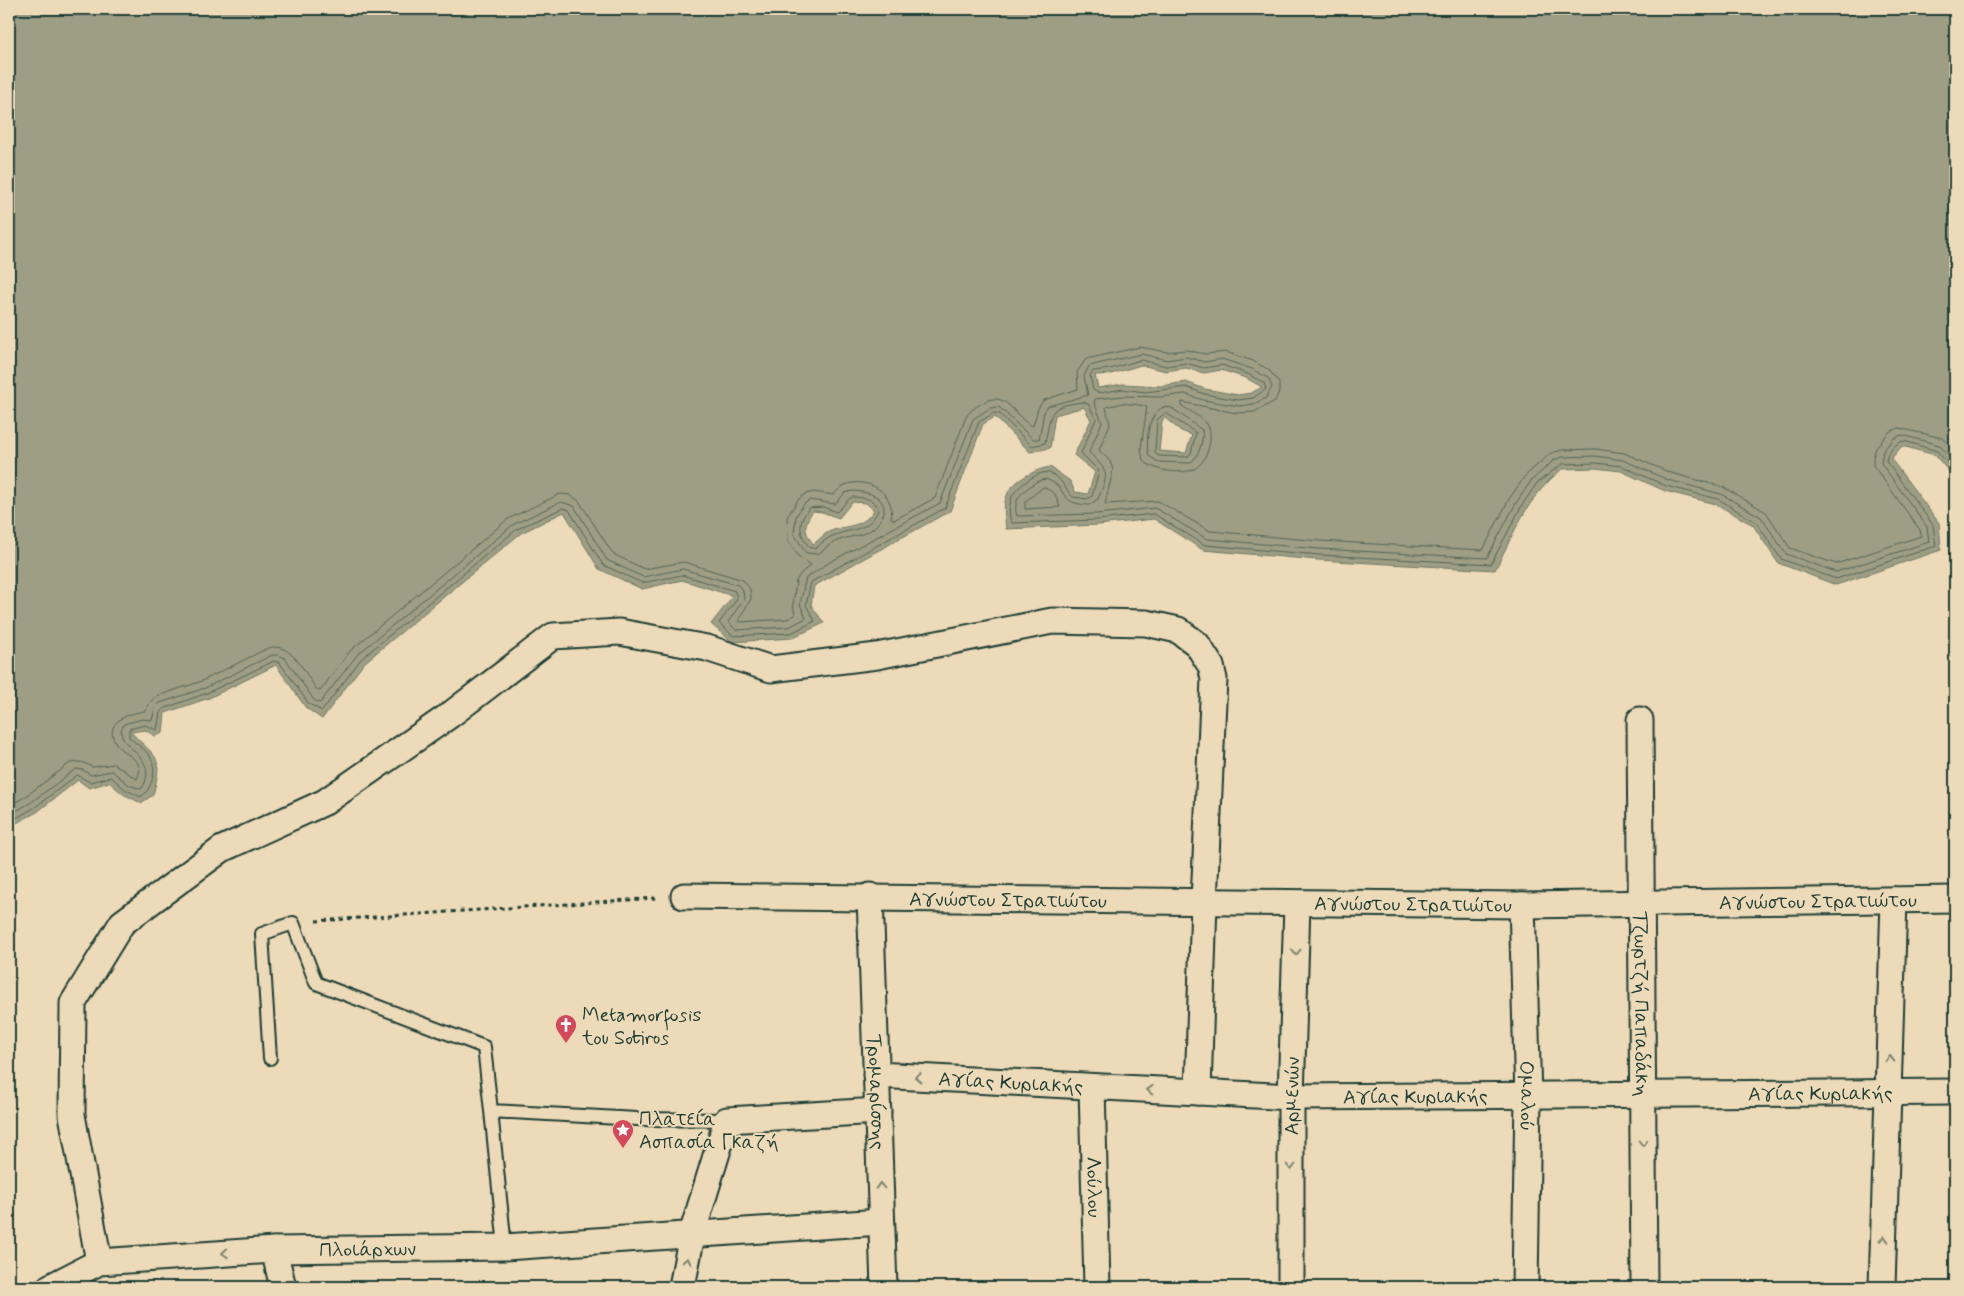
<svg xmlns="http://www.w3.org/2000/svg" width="1964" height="1296" font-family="Mynerve,sans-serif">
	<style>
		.water { fill: #9e9e85; stroke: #6b7765; fill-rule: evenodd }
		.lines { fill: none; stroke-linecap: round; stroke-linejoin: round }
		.shore { stroke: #526454; stroke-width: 1 }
		.lane-casing { stroke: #1f3d34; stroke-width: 16 }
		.street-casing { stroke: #1f3d34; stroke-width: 29 }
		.path { stroke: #1f3d34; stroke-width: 3; stroke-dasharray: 4 4; stroke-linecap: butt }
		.lane { stroke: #eddab8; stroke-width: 12 }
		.street { stroke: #eddab8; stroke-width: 25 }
		.oneway { stroke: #7c846f }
		.labels { text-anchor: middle; stroke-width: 4; stroke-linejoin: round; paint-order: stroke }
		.street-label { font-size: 20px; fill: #1f3d34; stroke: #eddab8 }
		.poi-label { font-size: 20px; fill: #1f3d34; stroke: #eddab8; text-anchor: start }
	</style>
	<rect width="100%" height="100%" fill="#eddab8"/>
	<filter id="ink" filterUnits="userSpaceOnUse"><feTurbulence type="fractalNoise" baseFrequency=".02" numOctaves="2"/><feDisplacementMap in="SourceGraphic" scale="10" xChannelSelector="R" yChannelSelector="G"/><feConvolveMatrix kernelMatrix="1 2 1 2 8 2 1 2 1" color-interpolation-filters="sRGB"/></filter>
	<g filter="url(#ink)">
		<path class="water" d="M9 9H1955V479L1935 455 1902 446 1891 459 1939 523 1941 550 1836 585 1778 563 1753 525 1716 504 1665 491 1621 471 1595 468 1562 469C1526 499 1516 529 1495 570L1318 560 1203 550 1154 519 1098 525 1006 529C1005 517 1002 504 1008 493 1014 480 1036 469 1050 467L1070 481 1075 492 1088 494 1095 472 1074 455 1091 420 1084 407 1055 415 1050 448 1030 452 995 417 983 424 950 511 814 586 811 605 824 623 792 638 732 642 711 624 733 596 682 580 642 589 599 569 564 512 521 533 364 663 322 719 306 708 276 665 209 698 165 713 163 733 155 736 145 730 131 732C156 759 164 753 153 795L141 803 123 794 109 782 89 788 78 780 37 812 9 827ZM1141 365 1166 371 1186 368 1204 373 1221 370 1246 378 1262 387 1251 393 1238 395 1205 389 1186 382 1161 386 1123 384 1098 388 1095 375 1111 374ZM1165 418 1181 431 1192 435 1186 453 1159 451 1162 421ZM852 502 866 503 874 510C861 531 843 523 825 534 821 537 817 542 813 544 804 531 803 525 813 511L822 512 839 518Z"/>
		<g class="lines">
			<path class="shore" d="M1141 360 1166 366 1186 363 1204 368 1222 365 1248 374 1264 383 1266 389 1253 398 1238 400 1204 394 1186 387 1145 392 1123 389 1099 393 1093 390 1090 376 1093 371 1110 369Z
				M1164 407 1172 408 1202 430C1204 440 1199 457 1190 463L1158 462 1149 456C1145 441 1148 412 1164 407Z
				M1166 413 1196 433 1191 453 1188 457 1159 456 1155 453 1157 420Z
				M1044 487 1055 494 1060 507 1025 509V502Z
				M853 491C867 492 885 495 884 512 873 541 851 532 831 544 826 547 823 551 818 554L806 553 794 534 796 516 804 504 810 500 835 504 845 493Z
				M853 497C864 498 876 498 878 511 866 535 846 527 827 539 823 541 819 546 815 549L809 547C798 532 798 523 809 508L823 507 837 512 849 499Z
				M9 806 26 796 70 763 82 762 93 767 114 764 137 779C139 774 141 769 138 764 133 756 122 752 117 745 101 722 129 713 145 711L151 701 157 696 202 681 268 648C292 641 305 674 317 690L320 691 351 650 508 519 560 494 570 495 579 501 613 554 644 569 684 562 743 580 750 589 751 599 739 619 740 622 787 619 795 615 793 604 796 581 801 573 811 565 798 556 788 540 787 517 798 500 805 494 814 492 833 495C837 492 840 487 845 485 867 476 896 493 891 518L894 520 935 498 966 417C970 410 977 406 984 402 1008 389 1015 420 1033 426L1038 408 1044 400 1078 389 1077 372 1086 359 1140 347 1167 352 1186 350 1205 354 1226 352 1253 361 1269 370 1279 383V392L1275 401 1254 412 1236 413 1182 402V406C1188 410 1204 419 1207 424 1215 435 1207 463 1194 469 1183 475 1151 471 1143 460L1141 448 1147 406 1123 403 1106 407 1110 424 1099 450 1110 461 1113 470 1105 504 1158 501 1210 531 1320 541 1483 550 1509 499 1526 475 1551 453 1562 450 1595 449 1624 453 1671 473 1723 487 1766 512 1790 548 1836 564 1921 536 1920 530 1873 465V457L1876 448 1889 432 1899 428 1942 438 1955 450
				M9 815 30 803 76 769 83 770 91 775 112 771 129 785 141 789C144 786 145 783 146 779 153 752 110 745 124 724L142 719 152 720 155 708 160 703 205 688 272 655H278L285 658 314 700 320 703 357 655 514 524 561 502 574 506 607 560 643 577 683 569 738 585 743 591 744 599 728 622 736 630 789 627 806 618 800 604 806 578 830 562 940 503 973 419 990 408 999 407 1033 439H1039L1044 412 1048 406 1088 395 1084 376 1089 366 1141 354 1167 360 1186 357 1205 362 1222 359 1252 369 1268 378 1272 387 1266 398 1254 404 1239 406 1203 400 1185 394 1161 397 1123 396 1095 399 1094 402 1102 422 1089 452C1108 473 1110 470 1098 499L1089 505C1057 504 1069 488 1048 480 1040 476 1023 491 1019 497 1015 502 1015 511 1017 516L1097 514 1155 508 1207 539 1319 549 1487 558 1516 503 1531 481 1554 460 1562 457 1595 456 1623 460 1668 480 1721 494 1761 517 1786 554 1836 572 1929 542 1927 527 1881 463 1883 451 1894 438 1902 435 1939 445 1955 462
				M9 822 34 808 77 775 90 782 111 777 126 790 141 797C152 789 158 769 150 756 145 749 135 743 129 737V729L145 725 157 730 160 713 163 709 207 693 274 661 280 663 309 704 322 711 361 659 517 529 563 508 569 510 603 565 642 583 682 575 735 591 737 599 719 623 733 636 791 633 815 621 806 605 811 582 945 508 979 422 994 413 1000 414 1032 446 1045 443C1052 411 1047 406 1084 402L1089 405 1096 419 1081 453 1099 471 1092 496 1087 499 1073 497C1065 490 1062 477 1049 473 1040 469 1015 488 1012 497 1009 505 1008 516 1012 523L1097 520 1154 514 1205 545 1319 555 1491 564 1522 505 1537 483 1562 464 1595 463 1622 466 1666 486 1718 499 1756 522 1781 559 1836 579 1936 546 1933 525 1886 461C1887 453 1896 442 1904 441L1937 451 1955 471"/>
			<g class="lane-casing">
				<path id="lane" d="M270 1058 262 934 293 923 316 983 484 1047 491 1111
					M505 1247 491 1111 637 1119 727 1120"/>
			</g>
			<g class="street-casing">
				<g id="street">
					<path id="s1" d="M1640 720 1644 1287"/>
					<path id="s2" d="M684 896 1522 905 1955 899"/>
					<path id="s3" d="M870 896 884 1287"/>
					<path id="s4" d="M1522 905 1528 1096 1525 1287"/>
					<path id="s5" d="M876 1075 1291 1097 1955 1092"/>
					<path id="s6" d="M1092 1087 1097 1287"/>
					<path d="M274 1250 283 1287"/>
					<path d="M99 1262 72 1115 73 1003 122 923 222 849 325 802 450 715 553 636 619 632 707 648 771 669 877 656 1052 621 1146 623 1178 630 1197 644 1211 666 1214 679 1204 902 1198 1092"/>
					<path id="s7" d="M50 1287 99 1262 274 1250 505 1247 881 1222"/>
					<path d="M682 1287 692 1234 727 1120 878 1111"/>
					<path id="s8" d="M1291 1287V1097L1297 904"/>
					<path d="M1882 1287 1894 900"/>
				</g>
			</g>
			<path class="path" d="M316 921 656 898"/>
			<use href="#lane" class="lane"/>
			<use href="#street" class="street"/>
		</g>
		<defs><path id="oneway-chevron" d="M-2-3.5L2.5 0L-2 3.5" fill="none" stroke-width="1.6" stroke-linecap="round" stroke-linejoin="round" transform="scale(1.25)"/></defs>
		<g class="oneway">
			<use href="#oneway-chevron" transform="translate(1296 952) rotate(92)"/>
			<use href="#oneway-chevron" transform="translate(1890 1059) rotate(-88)"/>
			<use href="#oneway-chevron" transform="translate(918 1077) rotate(-177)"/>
			<use href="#oneway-chevron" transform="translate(1150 1090) rotate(-177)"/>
			<use href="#oneway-chevron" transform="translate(1643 1143) rotate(90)"/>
			<use href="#oneway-chevron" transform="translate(1291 1167) rotate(90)"/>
			<use href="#oneway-chevron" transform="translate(880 1186) rotate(-92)"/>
			<use href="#oneway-chevron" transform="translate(1884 1239) rotate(-88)"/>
			<use href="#oneway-chevron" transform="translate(225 1253) rotate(176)"/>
			<use href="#oneway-chevron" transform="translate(687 1261) rotate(-79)"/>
		</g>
	</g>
	<defs>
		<g id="church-pin" transform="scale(1.125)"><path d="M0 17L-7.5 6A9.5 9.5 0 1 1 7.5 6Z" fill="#d1495b" stroke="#eddab8"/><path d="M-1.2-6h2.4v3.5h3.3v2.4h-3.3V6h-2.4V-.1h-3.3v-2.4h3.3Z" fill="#fff"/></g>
		<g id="sight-pin" transform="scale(1.125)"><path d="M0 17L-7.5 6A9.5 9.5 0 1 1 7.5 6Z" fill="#d1495b" stroke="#eddab8"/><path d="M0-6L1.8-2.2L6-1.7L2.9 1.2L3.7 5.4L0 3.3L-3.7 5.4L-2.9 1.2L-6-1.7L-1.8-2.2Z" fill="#fff"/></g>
	</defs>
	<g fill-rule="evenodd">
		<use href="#church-pin" x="566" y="1025"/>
		<use href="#sight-pin" x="623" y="1130"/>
	</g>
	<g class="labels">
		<g class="street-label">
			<text dy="7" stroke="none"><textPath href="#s2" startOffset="324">Αγνώστου Στρατιώτου</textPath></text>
			<text dy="7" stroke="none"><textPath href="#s2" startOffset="1134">Αγνώστου Στρατιώτου</textPath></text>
			<text dy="7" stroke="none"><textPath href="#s2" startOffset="729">Αγνώστου Στρατιώτου</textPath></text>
			<text dy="7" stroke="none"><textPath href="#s1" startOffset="284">Τζωρτζή Παπαδάκη</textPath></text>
			<text dy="7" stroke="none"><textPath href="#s5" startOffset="135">Αγίας Κυριακής</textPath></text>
			<text dy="7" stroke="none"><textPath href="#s3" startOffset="196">Τρομαρίσσης</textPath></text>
			<text dy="7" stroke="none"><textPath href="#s5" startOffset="945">Αγίας Κυριακής</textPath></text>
			<text dy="7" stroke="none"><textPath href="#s8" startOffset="191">Αρμενών</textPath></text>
			<text dy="7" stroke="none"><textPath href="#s5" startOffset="540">Αγίας Κυριακής</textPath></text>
			<text dy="7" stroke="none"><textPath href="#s4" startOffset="191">Ομαλού</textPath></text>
			<text dy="7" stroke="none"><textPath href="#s6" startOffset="100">Λούλου</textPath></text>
			<text dy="7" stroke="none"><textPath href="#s7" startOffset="324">Πλοιάρχων</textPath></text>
		</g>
		<g class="poi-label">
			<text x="582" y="1021">Metamorfosis<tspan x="582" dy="23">tou Sotiros</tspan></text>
			<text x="639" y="1125">Πλατεία<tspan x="639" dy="23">Ασπασία Γκαζή</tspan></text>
		</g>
	</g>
	<rect width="1964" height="1296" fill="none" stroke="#eddab8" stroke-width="30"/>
	<rect x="15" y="15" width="1934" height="1266" fill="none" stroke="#1f3d34" stroke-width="2" filter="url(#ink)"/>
</svg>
